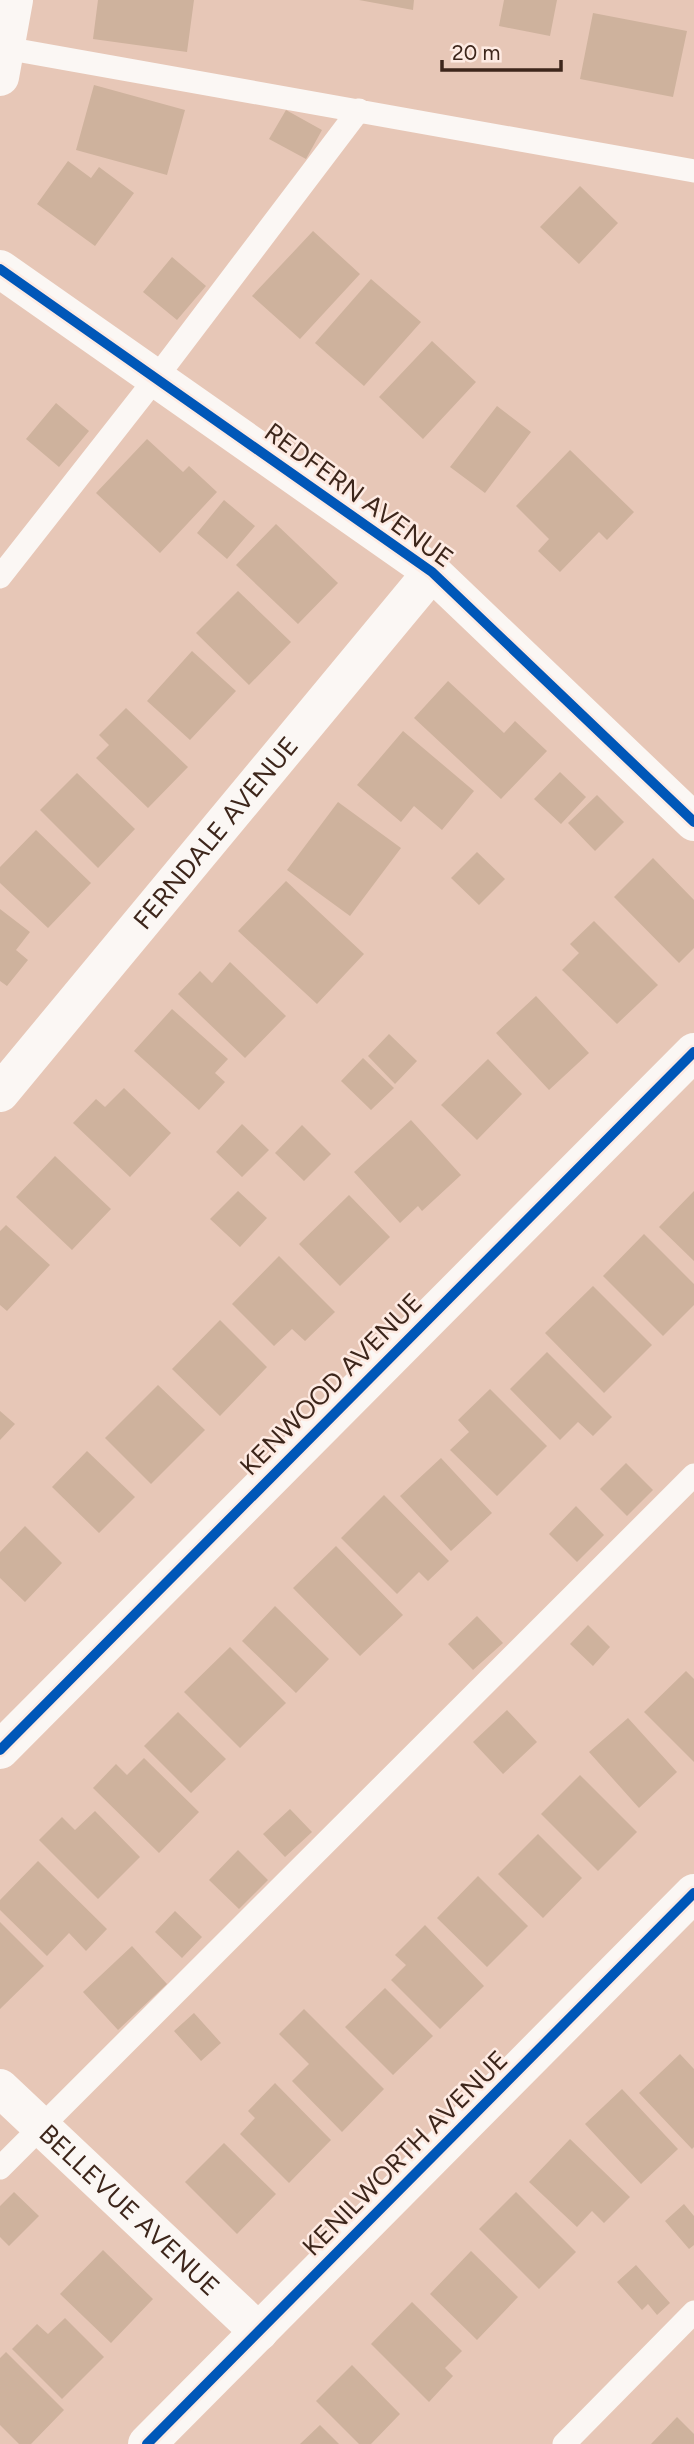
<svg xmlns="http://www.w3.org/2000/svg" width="694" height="2444" font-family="Figtree,sans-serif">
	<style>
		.building { fill: #ceb29d }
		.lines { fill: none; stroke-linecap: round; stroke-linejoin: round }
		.service { stroke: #fbf7f4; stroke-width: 23 }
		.minor { stroke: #fbf7f4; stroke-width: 38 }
		.cycleway-casing { stroke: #feebe3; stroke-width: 15 }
		.cycleway { stroke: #0057b8; stroke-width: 10 }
		.labels { text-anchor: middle; stroke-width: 5; stroke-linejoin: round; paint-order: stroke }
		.street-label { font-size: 26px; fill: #3d261b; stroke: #feebe3 }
	</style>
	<rect width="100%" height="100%" fill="#e7c7b7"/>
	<path class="building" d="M98 0H194L187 52 93 39Z
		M359 0H414L413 10Z
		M504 0H557L550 36 499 26Z
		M593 13 687 31 673 97 580 79Z
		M94 85 185 110 167 175 76 150Z
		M286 110 322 130 306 159 269 139Z
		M68 161 91 178 99 167 134 193 95 246 37 204Z
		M580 186 618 223 579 264 540 227Z
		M313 231 360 274 300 339 252 296Z
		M172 257 206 286 177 320 143 292Z
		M371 279 421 322 364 386 315 343Z
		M432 341 476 382 423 439 379 397Z
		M56 403 89 431 59 467 26 439Z
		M497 406 531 432 485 493 450 467Z
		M147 439 183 472 189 466 217 492 160 553 96 493Z
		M570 450 634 512 607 540 599 532 560 572 538 551 549 539 516 506Z
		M224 500 255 526 227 559 197 533Z
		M276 524 338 583 298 624 236 565Z
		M238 591 291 642 249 685 196 633Z
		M192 651 236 691 190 740 147 701Z
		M448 681 504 733 515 721 547 751 501 799 414 718Z
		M126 708 188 767 148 808 96 758 109 745 99 735Z
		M403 731 474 791 442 830 414 806 401 822 357 785Z
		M560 772 586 797 561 824 534 799Z
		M77 773 135 829 98 868 40 810Z
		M597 795 624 822 595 851 568 823Z
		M338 802 401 848 350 916 287 870Z
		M36 830 91 883 48 928 0 883V867Z
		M477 852 505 879 479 905 451 878Z
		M653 858 694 900V948L679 963 614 897Z
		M286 881 364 954 317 1004 238 931Z
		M0 909 30 932 16 950 28 960 7 986 0 981Z
		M594 921 658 985 617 1024 562 970 579 953 570 944Z
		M230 962 286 1016 245 1058 178 994 200 971 212 983Z
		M536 996 589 1053 549 1090 496 1033Z
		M172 1009 228 1059 215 1073 225 1082 199 1110 134 1051Z
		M389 1034 417 1061 395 1084 368 1056Z
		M363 1058 394 1088 371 1110 341 1081Z
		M488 1059 522 1094 477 1140 441 1105Z
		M124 1088 171 1133 130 1177 73 1123 96 1099 105 1107Z
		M411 1120 461 1175 422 1211 418 1206 400 1223 354 1172Z
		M242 1124 269 1150 242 1177 216 1152Z
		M302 1125 331 1154 304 1181 275 1153Z
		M55 1156 111 1209 72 1250 16 1197Z
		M238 1191 267 1218 240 1247 210 1219Z
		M694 1191V1261L659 1227Z
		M349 1195 390 1237 340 1286 299 1244Z
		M6 1225 50 1265 7 1311 0 1305V1231Z
		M644 1234 694 1284V1305L663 1336 603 1276Z
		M279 1256 335 1312 305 1341 292 1329 274 1346 232 1304Z
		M593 1286 652 1345 604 1393 545 1333Z
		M220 1320 267 1367 220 1416 172 1369Z
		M547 1352 612 1417 593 1436 578 1422 560 1440 510 1389Z
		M158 1385 205 1430 151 1484 105 1438Z
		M490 1389 547 1446 497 1496 450 1450 469 1432 458 1420Z
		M0 1411 15 1424 0 1440Z
		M87 1451 135 1497 99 1533 52 1487Z
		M441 1458 492 1513 451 1551 400 1496Z
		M626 1463 653 1490 627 1516 600 1489Z
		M384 1495 449 1561 428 1581 419 1572 397 1594 341 1538Z
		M576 1506 604 1535 577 1562 549 1534Z
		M25 1526 62 1563 25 1602 0 1578V1552Z
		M336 1546 403 1615 360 1656 293 1588Z
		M275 1606 329 1659 296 1693 242 1641Z
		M477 1616 503 1643 473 1670 448 1644Z
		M588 1625 610 1647 593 1666 570 1644Z
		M230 1647 286 1703 240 1748 184 1692Z
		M686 1671 694 1679V1762L644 1712Z
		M507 1710 537 1742 503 1774 473 1742Z
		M178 1712 226 1759 191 1793 144 1746Z
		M628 1718 677 1772 639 1808 589 1752Z
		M144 1758 199 1812 159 1853 93 1788 116 1764 127 1775Z
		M580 1775 637 1832 598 1871 541 1814Z
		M290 1809 312 1832 285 1857 263 1834Z
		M95 1811 140 1857 98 1899 39 1840 62 1817 75 1830Z
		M538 1834 582 1878 543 1918 498 1874Z
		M238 1850 268 1880 239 1909 209 1880Z
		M38 1861 107 1929 86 1951 69 1933 47 1956 0 1910V1900Z
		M478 1876 528 1926 487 1967 437 1918Z
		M175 1911 202 1937 182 1958 155 1932Z
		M0 1922 44 1966 0 2009Z
		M425 1925 484 1986 440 2029 391 1980 406 1965 395 1955Z
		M132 1946 167 1984 118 2030 83 1992Z
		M385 1988 433 2036 393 2075 345 2027Z
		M304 2009 384 2089 342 2132 292 2081 309 2064 279 2034Z
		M194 2013 221 2043 201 2061 174 2031Z
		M680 2054 694 2069V2147L692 2149 639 2093Z
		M275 2083 331 2140 289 2183 240 2134 255 2118 248 2111Z
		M622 2089 678 2149 641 2184 585 2124Z
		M570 2139 630 2197 604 2223 592 2211 577 2227 529 2182Z
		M224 2143 276 2194 237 2234 185 2182Z
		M14 2192 39 2216 9 2246 0 2237V2206Z
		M516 2192 576 2252 539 2289 479 2229Z
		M684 2204 694 2216V2245L689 2249 665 2221Z
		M103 2250 153 2299 111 2343 60 2294Z
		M471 2251 518 2297 477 2340 430 2294Z
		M636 2265 670 2303 657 2315 648 2304 642 2310 617 2282Z
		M412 2302 462 2351 445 2368 453 2376 429 2402 371 2344Z
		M65 2318 104 2357 62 2399 12 2349 37 2324 48 2334Z
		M6 2352 64 2410 31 2444H19L0 2425V2358Z
		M352 2365 400 2414 371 2444H359L316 2401Z
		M677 2417 694 2434V2444H651Z
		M320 2425 339 2444H300Z"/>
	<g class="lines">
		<path class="service" d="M0 47 694 171
			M0 577 156 378 359 110
			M0 2168 694 1475
			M564 2444 694 2312"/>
		<g class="minor">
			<path d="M0 77 14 0"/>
			<path d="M0 269 432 572 694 822"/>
			<path id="s1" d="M0 1093 432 572"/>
			<path d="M0 1750 694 1052"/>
			<path id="s2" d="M0 2088 259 2332"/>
			<path d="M147 2444 694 1893"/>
		</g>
		<g class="cycleway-casing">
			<path id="cycleway" d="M0 269 432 572 694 822
				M0 1750 694 1052
				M147 2444 694 1893"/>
		</g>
		<use href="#cycleway" class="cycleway"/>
	</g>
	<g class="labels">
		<g class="street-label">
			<text transform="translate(359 495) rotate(36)" y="9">REDFERN AVENUE</text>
			<text dy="9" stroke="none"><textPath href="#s1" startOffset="338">FERNDALE AVENUE</textPath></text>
			<text transform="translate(331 1384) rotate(-45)" y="9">KENWOOD AVENUE</text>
			<text transform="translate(405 2153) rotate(-45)" y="9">KENILWORTH AVENUE</text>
			<text dy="9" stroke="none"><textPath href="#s2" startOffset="178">BELLEVUE AVENUE</textPath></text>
		</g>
	</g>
	<path d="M442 60v10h119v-10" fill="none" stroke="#3d261b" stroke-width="3.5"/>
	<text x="452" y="60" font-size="21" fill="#3d261b" stroke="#feebe3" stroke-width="5" paint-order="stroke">20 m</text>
</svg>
